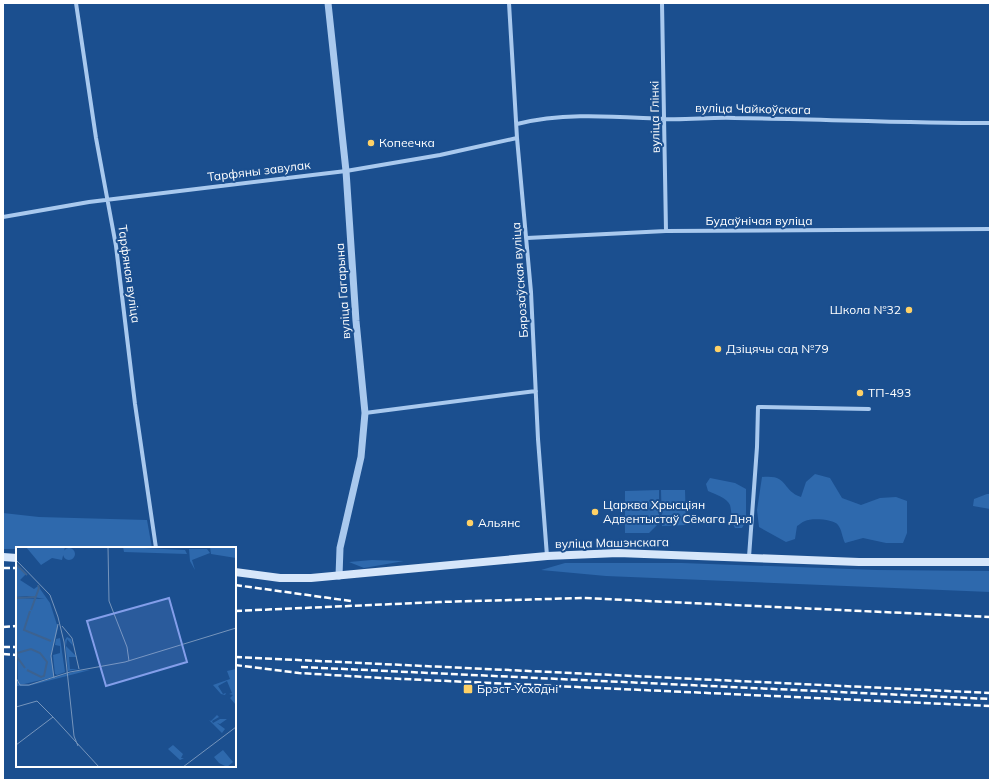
<svg xmlns="http://www.w3.org/2000/svg" width="993" height="783" font-family="Mulish,sans-serif">
	<style>
		.green { fill: #2e69ad }
		.lines { fill: none; stroke-linecap: round; stroke-linejoin: round }
		.minor { stroke: #a9c9ee; stroke-width: 4 }
		.tertiary { stroke: #a9c9ee; stroke-width: 7 }
		.secondary { stroke: #d6e6fa; stroke-width: 8 }
		.rail { stroke: #fff; stroke-width: 2.5; stroke-dasharray: 7 3; stroke-linecap: butt }
		.poi-dot { fill: #ffd166; stroke: #1b4f8f; stroke-width: 1.5 }
		.labels { text-anchor: middle; stroke-width: 4; stroke-linejoin: round; paint-order: stroke }
		.street-label { font-size: 12px; fill: #fff; stroke: #1b4f8f }
		.poi-label { font-size: 12px; fill: #fff; stroke: #1b4f8f; text-anchor: start }
		.inset-river { fill: none; stroke: #3c6290; stroke-width: 2 }
		.inset-road { fill: none; stroke: #7695bc; stroke-width: 1 }
		.view { fill: #839eea; fill-opacity: 0.15; stroke: #839eea; stroke-width: 2 }
		.inset-edge { fill: none; stroke: #fff; stroke-width: 2 }
	</style>
	<rect width="100%" height="100%" fill="#1b4f8f"/>
	<path class="green" d="M815 474 830 478 842 498 861 505 880 498 896 497 907 501V533L903 543H886L863 538 845 543C842 537 842 530 838 525 834 519 811 518 805 521 802 522 799 525 797 526L795 539 786 542 759 527 757 510 762 477C789 474 781 490 801 497L806 482Z
		M710 478 735 483 746 489V521L742 528H735C731 520 732 513 730 505 727 498 715 494 708 491L706 484Z
		M659 490V523L649 533H625V491Z
		M661 490H685L686 525 662 526Z
		M987 494H990V509L973 506 974 499Z
		M3 513 39 517 147 520 152 548 3 549Z
		M372 560 404 561 364 568 349 562Z
		M565 563H682L877 570 990 571V592L606 576 541 570Z"/>
	<g class="lines">
		<path class="minor" d="M76 3 96 138 116 246 135 404 156 548
			M509 3 517 138 531 292 538 439 547 556
			M662 3 666 231
			M517 124C566 112 616 117 665 119 688 120 712 117 735 118 820 119 905 123 990 123
			M3 217 89 202 346 171 440 155 517 138
			M527 238 666 231 990 229
			M365 413 536 391
			M749 557 757 447 758 407 869 409"/>
		<path class="tertiary" d="M328 3 346 171 356 321 365 413 361 457 340 548 339 576"/>
		<path class="secondary" d="M3 557 17 558
			M235 572 280 578H311L547 556 618 553 859 562H990"/>
		<path class="rail" d="M3 568H17
			M235 585 351 601
			M235 611 439 602 584 598 990 617
			M3 627 17 626
			M3 647H17
			M3 654 17 655
			M235 657 990 693
			M235 665 299 673 382 678 990 706
			M301 667 990 699"/>
	</g>
	<g class="poi-dot">
		<circle cx="371" cy="143" r="4"/>
		<circle cx="909" cy="310" r="4"/>
		<circle cx="718" cy="349" r="4"/>
		<circle cx="860" cy="393" r="4"/>
		<circle cx="595" cy="512" r="4"/>
		<circle cx="470" cy="523" r="4"/>
		<rect x="463" y="684" width="10" height="10" rx="2"/>
	</g>
	<g class="labels">
		<g class="street-label">
			<text transform="translate(753 109) rotate(1)" y="4">вуліца Чайкоўскага</text>
			<text transform="translate(655 117) rotate(-91)" y="4">вуліца Глінкі</text>
			<text transform="translate(259 171) rotate(-7)" y="4">Тарфяны завулак</text>
			<text x="759" y="225">Будаўнічая вуліца</text>
			<text transform="translate(129 274) rotate(82)" y="4">Тарфяная вуліца</text>
			<text transform="translate(520 280) rotate(-94)" y="4">Бярозаўская вуліца</text>
			<text transform="translate(343 291) rotate(-94)" y="4">вуліца Гагарына</text>
			<text transform="translate(612 543) rotate(-1)" y="4">вуліца Машэнскага</text>
		</g>
		<g class="poi-label">
			<text x="379" y="147">Копеечка</text>
			<text x="901" y="314" text-anchor="end">Школа №32</text>
			<text x="726" y="353">Дзіцячы сад №79</text>
			<text x="868" y="397">ТП-493</text>
			<text x="603" y="509">Царква Хрысціян<tspan x="603" dy="14">Адвентыстаў Сёмага Дня</tspan></text>
			<text x="478" y="527">Альянс</text>
			<text x="477" y="693">Брэст-Усходні</text>
		</g>
	</g>
	<g transform="translate(16 547)">
		<rect width="220" height="220" fill="#1b4f8f"/>
		<path d="M10 0H49L46 13 36 11 25 18ZM107 0 169 3 171 7 108 5ZM194 0H220V11L195 7ZM47 7a6 6 0 1 1 12 0a6 6 0 1 1-12 0ZM173 2H191L194 6 176 13 179 23 174 14ZM0 18 10 27 4 33 18 42 22 39 34 56 42 81 35 108 38 130 4 138H13L61 124 74 123 12 139H0V135H2L0 51 29 52 11 49 0 50ZM51 90 55 92 57 99 51 92 50 99 61 110H53L54 122H62L52 124 49 93ZM44 91 49 125 41 128 39 127 37 108 44 106V99L39 98 40 92ZM220 122V158L214 151 217 148 213 147 216 146 211 134 202 139 207 147 210 146 209 148 205 147 197 138 214 132 211 124ZM201 168 203 170 196 174 197 176 204 172H211L204 177 201 176 209 182 206 186 193 173 195 174ZM157 198 167 207 165 211H168L164 213 152 202ZM207 203 217 215 211 220 203 216 198 210Z" fill="#2e69ad"/>
		<path class="inset-river" d="M0 17 11 28M0 51 19 50M15 63 23 41 22 38M14 64 8 83 35 94M9 121 1 110V106L15 102 24 106 31 115 28 129 25 130 11 123"/>
		<path class="inset-road" d="M92 0 93 54 111 100 113 114M0 13 34 48 42 70 48 95 58 189 62 199M46 79 56 91 63 122M0 131 4 138H13L54 125 109 115 220 81M38 131 35 109 42 77M0 160 21 154 37 170M0 198 37 170 83 220M167 220 220 180"/>
		<path class="view" d="M153 51 171 115 90 139 71 74Z"/>
		<rect width="220" height="220" class="inset-edge"/>
	</g>
	<rect width="993" height="783" fill="none" stroke="#ffffff" stroke-width="8"/>
</svg>
